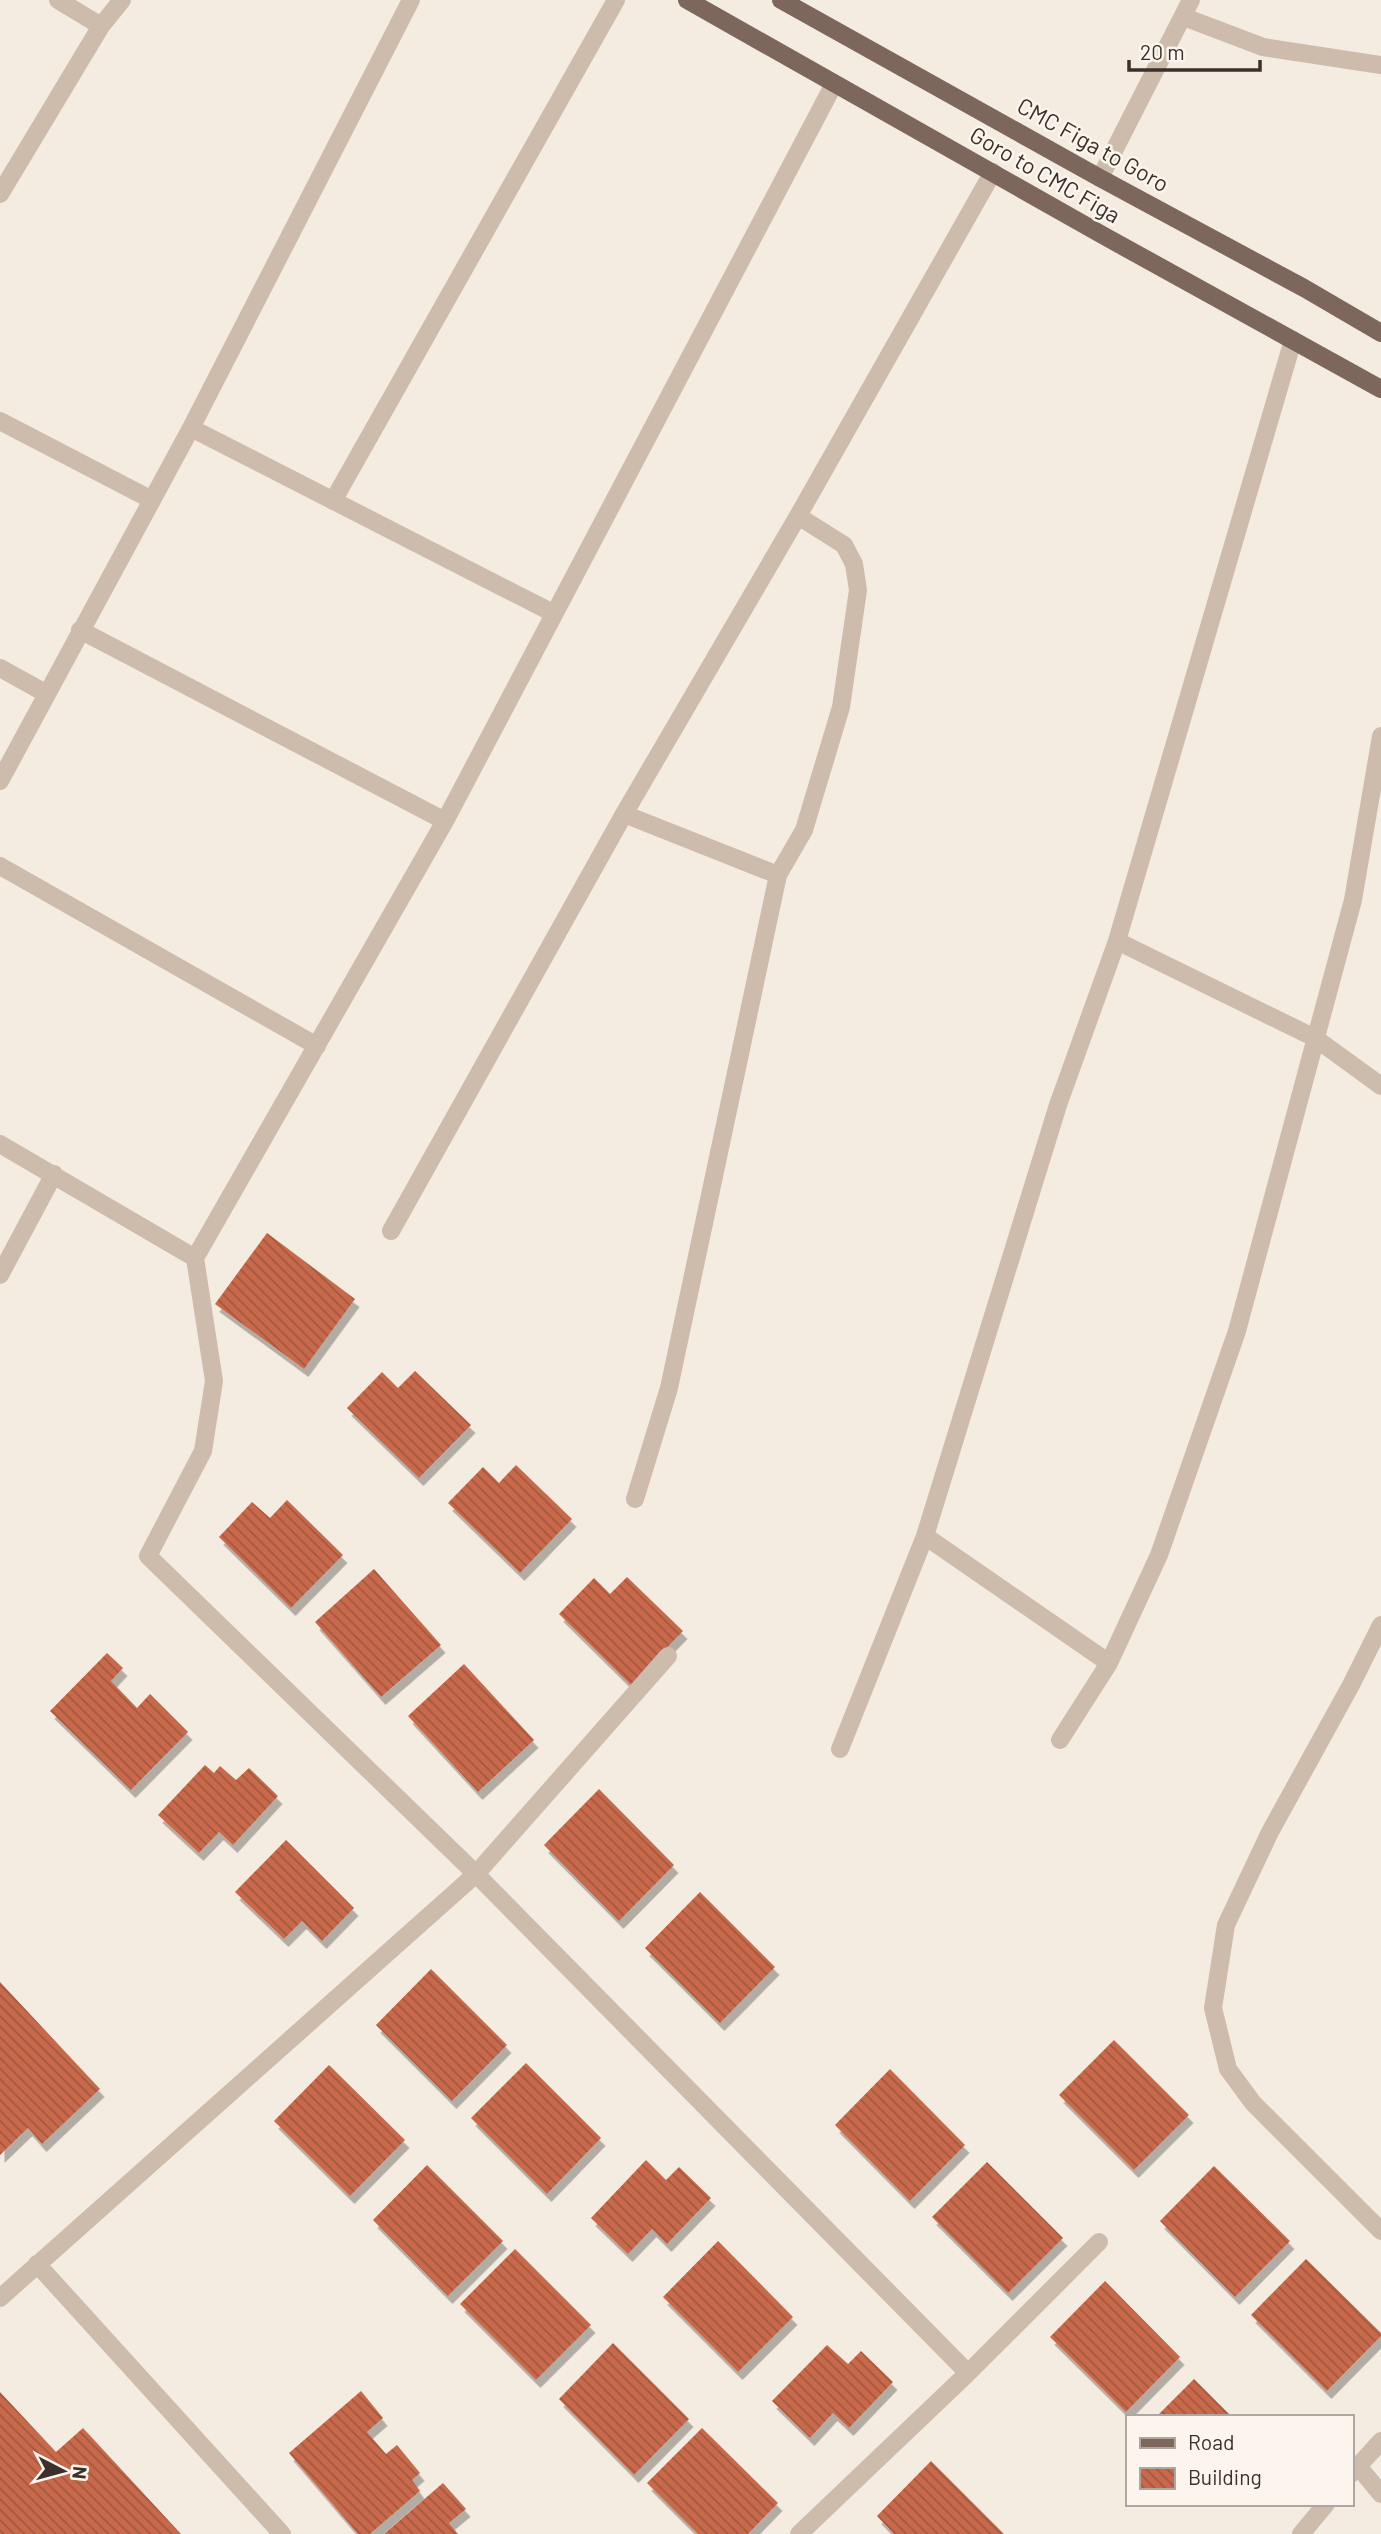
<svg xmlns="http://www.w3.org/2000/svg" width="1381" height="2534" font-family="Barlow,sans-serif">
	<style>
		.building { fill: url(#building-back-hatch); filter: url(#shadow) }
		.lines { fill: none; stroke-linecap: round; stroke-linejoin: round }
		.minor { stroke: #cdbbac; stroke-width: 18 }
		.major { stroke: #7d675c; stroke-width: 18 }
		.labels { text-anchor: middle; stroke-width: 5; stroke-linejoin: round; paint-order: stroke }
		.street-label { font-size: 23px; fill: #3b302b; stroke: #fbf5ee }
	</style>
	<defs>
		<pattern id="building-back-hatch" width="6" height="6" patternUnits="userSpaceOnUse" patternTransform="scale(1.75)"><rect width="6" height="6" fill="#c8694b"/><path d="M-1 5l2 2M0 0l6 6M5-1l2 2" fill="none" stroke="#a4573f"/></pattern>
		<filter id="shadow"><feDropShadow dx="4.5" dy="8" stdDeviation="0" flood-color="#0004"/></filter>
	</defs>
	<rect width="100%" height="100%" fill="#f4ebe1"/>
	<path class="building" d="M267 1233 355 1299 304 1369 215 1304Z
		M415 1371 471 1425 419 1478 347 1408 382 1372 398 1388Z
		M516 1465 572 1519 520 1573 448 1503 483 1467 499 1483Z
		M287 1500 343 1555 291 1608 219 1537 252 1502 270 1518Z
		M374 1569 441 1645 381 1697 315 1622Z
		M627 1577 683 1631 631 1685 559 1614 594 1578 610 1594Z
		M107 1653 123 1668 111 1681 137 1708 150 1694 188 1732 131 1790 50 1711Z
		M464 1664 534 1740 478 1792 408 1716Z
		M205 1765 214 1773 220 1766 236 1780 249 1768 278 1796 233 1845 219 1832 199 1853 158 1815Z
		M599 1789 674 1865 619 1921 544 1845Z
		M286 1840 354 1908 322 1941 302 1921 284 1939 235 1892Z
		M700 1892 775 1967 720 2023 645 1948Z
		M431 1969 507 2045 452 2101 376 2025Z
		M0 1982 100 2089 42 2144 28 2128 0 2155Z
		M1114 2040 1189 2115 1134 2170 1059 2095Z
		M526 2063 601 2138 547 2194 471 2118Z
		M329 2065 405 2140 350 2196 274 2121Z
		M890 2069 965 2145 910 2201 835 2125Z
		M646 2160 666 2180 679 2167 711 2198 667 2244 652 2229 628 2254 591 2218Z
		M987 2162 1063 2238 1008 2293 932 2217Z
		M427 2165 503 2241 448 2296 373 2220Z
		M1214 2166 1290 2241 1235 2297 1160 2221Z
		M718 2241 793 2317 738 2372 663 2297Z
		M515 2249 591 2325 536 2380 460 2304Z
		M1306 2259 1381 2333V2336L1327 2391 1251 2315Z
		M1105 2281 1180 2357 1126 2412 1050 2337Z
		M613 2343 689 2419 634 2475 559 2399Z
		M827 2345 848 2364 861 2351 893 2382 849 2428 833 2413 810 2438 772 2401Z
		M1194 2379 1232 2417H1156Z
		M361 2391 383 2418 367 2432 386 2454 397 2445 420 2473 412 2480 420 2491 370 2534H358L289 2453Z
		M0 2392 56 2452 83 2428 181 2534H0Z
		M702 2428 778 2503 748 2534H698L647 2483Z
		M931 2461 1004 2534H894L877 2516Z
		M443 2483 466 2509 449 2523 458 2534H384Z"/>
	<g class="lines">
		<path class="minor" d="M58 0 101 26
			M1184 17 1263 47 1381 65
			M834 84 445 821 195 1258 214 1381 203 1451 148 1556 476 1874 968 2373 1099 2242
			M1100 178 1191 0
			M0 194 101 26 122 0
			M0 421 152 500
			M191 428 553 613
			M333 501 616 0
			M80 630 445 821
			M0 668 47 694
			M0 781 191 428 411 0
			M624 814 778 875
			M0 866 317 1046
			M1117 941 1315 1038 1381 1086
			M0 1144 195 1258
			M391 1231 624 814 798 516 993 172
			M0 1275 54 1174
			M635 1499 669 1388 778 875 804 830 841 707 858 590 854 564 844 545 798 516
			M925 1536 1109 1663
			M1381 1625 1351 1685 1270 1832 1226 1925 1213 2008 1228 2069 1253 2103 1381 2231
			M1060 1740 1109 1663 1159 1555 1237 1331 1353 900 1381 736
			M840 1749 925 1536 1058 1105 1117 941 1293 340
			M37 2264 282 2534
			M0 2298 476 1874 668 1656
			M1358 2466 1381 2494
			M1351 2474 1381 2441
			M799 2534 968 2373
			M1301 2534 1326 2504"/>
		<path class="major" d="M687 0 1106 237 1381 389
			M781 0 1100 178 1304 288 1381 333"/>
	</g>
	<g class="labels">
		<g class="street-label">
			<text transform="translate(1093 145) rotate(29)" y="8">CMC Figa to Goro</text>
			<text transform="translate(1045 175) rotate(30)" y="8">Goro to CMC Figa</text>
		</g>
	</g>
	<rect x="1126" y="2415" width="228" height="91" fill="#fbf5ee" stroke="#aea6a0" stroke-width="2"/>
	<rect x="1140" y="2438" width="35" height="10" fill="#7d675c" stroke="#aea6a0" stroke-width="2"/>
	<text x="1188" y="2450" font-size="21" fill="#3b302b">Road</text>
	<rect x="1140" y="2468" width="35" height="21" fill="url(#building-back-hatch)" stroke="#aea6a0" stroke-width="2"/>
	<text x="1188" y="2485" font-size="21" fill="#3b302b">Building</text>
	<g transform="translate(63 2471) rotate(96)" stroke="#fbf5ee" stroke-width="5" paint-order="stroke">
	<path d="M0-5L12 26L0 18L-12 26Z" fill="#3b302b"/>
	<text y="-10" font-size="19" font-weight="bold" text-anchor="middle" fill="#3b302b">N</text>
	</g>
	<path d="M1129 60v10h131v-10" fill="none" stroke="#3b302b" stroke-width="3.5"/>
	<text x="1140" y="60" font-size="21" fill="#3b302b" stroke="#fbf5ee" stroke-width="5" paint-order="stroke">20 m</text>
</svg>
